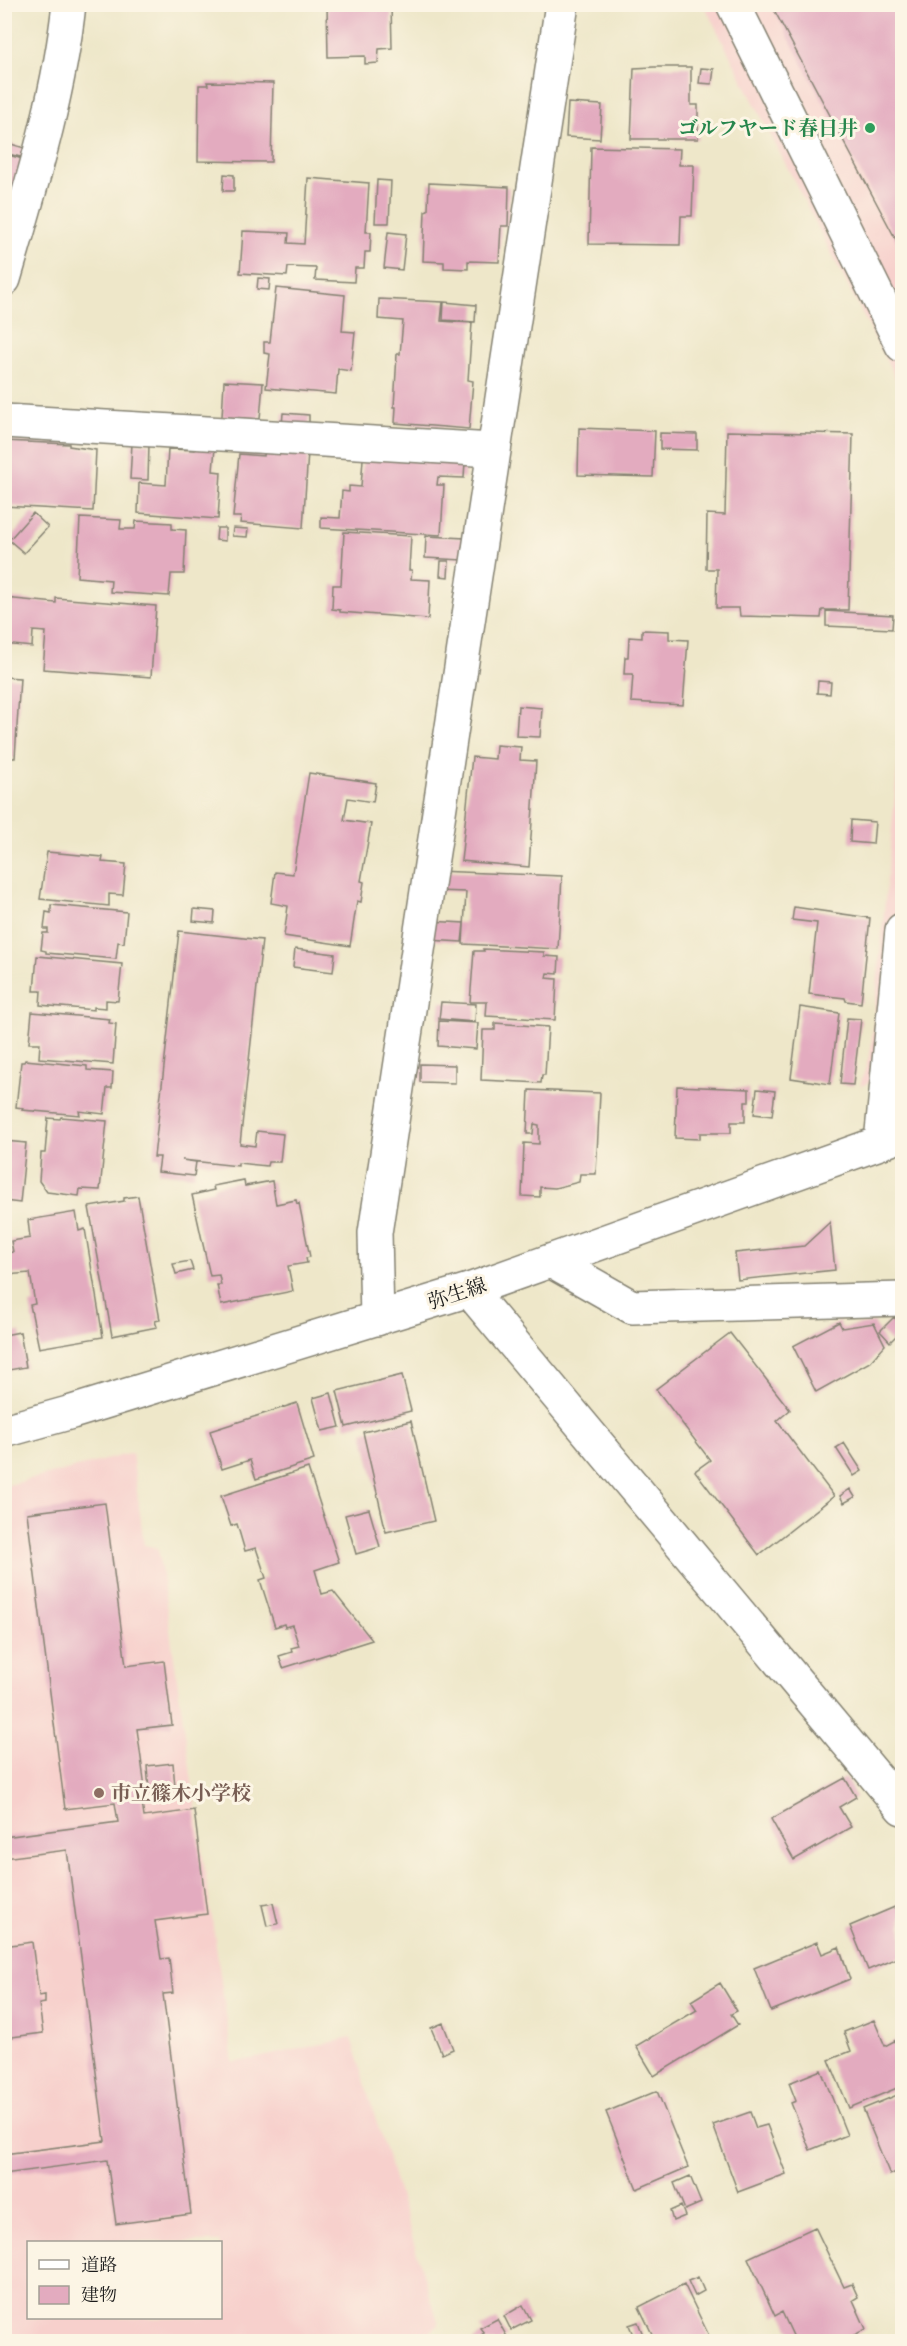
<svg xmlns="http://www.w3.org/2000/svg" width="907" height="2346" font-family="'IM FELL Double Pica','Noto Serif JP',serif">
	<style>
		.built { fill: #f7d0cc; fill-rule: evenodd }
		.building { fill: #e3abbf }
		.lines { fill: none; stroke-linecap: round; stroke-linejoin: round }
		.minor-casing { stroke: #858272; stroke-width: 36 }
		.minor { stroke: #fff; stroke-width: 33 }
		.leisure-dot { fill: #2e9e5b; stroke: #fcf5e5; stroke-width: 2 }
		.education-dot { fill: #8d6e63; stroke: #fcf5e5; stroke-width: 2 }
		.labels { text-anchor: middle; stroke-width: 6; stroke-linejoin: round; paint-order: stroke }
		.leisure-label { font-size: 20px; font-weight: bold; fill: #27864d; stroke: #fcf5e5; text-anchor: end }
		.street-label { font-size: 20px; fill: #1c1c1c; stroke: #fcf5e5 }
		.education-label { font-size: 20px; font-weight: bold; fill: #785e54; stroke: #fcf5e5; text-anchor: start }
	</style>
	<rect width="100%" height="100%" fill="#fcf5e5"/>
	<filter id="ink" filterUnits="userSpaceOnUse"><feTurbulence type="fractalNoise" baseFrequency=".0167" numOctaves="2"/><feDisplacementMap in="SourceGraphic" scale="12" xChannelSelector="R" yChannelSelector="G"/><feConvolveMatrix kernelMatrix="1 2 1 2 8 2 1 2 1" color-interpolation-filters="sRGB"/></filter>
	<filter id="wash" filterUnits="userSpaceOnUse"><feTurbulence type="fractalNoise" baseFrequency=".008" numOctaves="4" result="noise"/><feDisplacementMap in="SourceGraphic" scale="24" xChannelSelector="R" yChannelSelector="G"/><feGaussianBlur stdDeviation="1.35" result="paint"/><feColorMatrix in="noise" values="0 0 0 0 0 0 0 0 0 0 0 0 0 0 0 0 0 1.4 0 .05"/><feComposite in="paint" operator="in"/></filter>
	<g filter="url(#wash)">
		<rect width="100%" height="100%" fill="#eee7c9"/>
		<path class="built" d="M704 5H902V391Z
			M902 721V1070L860 1086 871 1050Z
			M132 1453 144 1545 158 1548 233 2063 351 2038 439 2325 417 2342H5V1486ZM28 2242H220V2318H28Z"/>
		<g id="blocks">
			<path class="building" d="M327 4H391L392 48 379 49 378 63 365 64V56L328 57Z
				M771 4H902V251Z
				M654 67H691V105H698V139H631L634 68Z
				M701 68 714 69 712 84 699 83Z
				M207 82 273 83 271 162 198 161 199 85H208Z
				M568 103 602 105 600 139 566 137Z
				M4 142 28 149 25 158 4 153Z
				M591 147 680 149 679 165H694L692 216H681L680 245 589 244Z
				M5 154 26 160 16 195 9 192 7 198 15 200 5 235Z
				M224 174 234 175V191H223Z
				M308 178 369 183 366 232H371L370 252H365L364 268H355L354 282 315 280 316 268 288 267 287 276 240 273 243 231 289 233 288 243 304 244Z
				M377 180 391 181 389 223H375Z
				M429 183 509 187 508 226H501L499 262 468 261V269L444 268V262L423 261 425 211 428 210Z
				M388 232 406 234 402 270 384 268Z
				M258 278 270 279 269 290 257 289Z
				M276 288 345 295 342 331 355 332 351 371 338 369 336 394 266 388 270 354 264 353V342H270Z
				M379 299 443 302 441 321 472 323 468 380 473 381 469 429 395 423 396 407H394L397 354H400L403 321 378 319Z
				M444 302 476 305 475 322 443 320Z
				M224 381 263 383 260 419 222 417Z
				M283 413 309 415V428L282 426Z
				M579 428 655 431 653 477 578 475Z
				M727 431 853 434 848 610H822L821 618 740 616 739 608H716L717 569H706L707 514 725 515Z
				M660 433 697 434V450L660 449Z
				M4 441 69 444V446L96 450 93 511 4 506Z
				M132 443 149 444 148 480 130 479Z
				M196 447 215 448 213 471 221 472 218 519 138 513 139 483 166 485 168 449 195 450Z
				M265 449 308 452 303 528 240 523 241 517H233L239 454 264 456Z
				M363 459 465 462 464 478 438 477 437 485H444L441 535 321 528V517L340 518 342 491 349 492V486L361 487Z
				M33 513 48 527 24 553 9 540Z
				M80 518 121 520 120 529H135L136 521 172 523V529L186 530 184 574H171L169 596 110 592 111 580 77 577Z
				M217 528H225V541L216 540Z
				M233 528 248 529 247 537 232 536Z
				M344 532 411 536 409 570H412L411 579 430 580 428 619 340 612V610L332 609 333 585H341Z
				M426 536 465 538 463 560 425 558Z
				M441 561H449L448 577 440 576Z
				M4 598 56 603V598L156 606 151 677 43 669 46 632 33 631 32 647 4 644Z
				M826 611 893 615 892 629 826 626Z
				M642 630 669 631V639L688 640 683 705 631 702 633 674H624L625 657H628L629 637 642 638Z
				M4 677 20 678 15 758H4Z
				M818 681 831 682 830 694 817 693Z
				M518 706 542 708 540 737 516 736Z
				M496 745 521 747 520 760 536 761 529 867 461 861 472 757 495 759Z
				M309 773 376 783 373 802 348 798 344 820 371 824 361 881 364 882 361 902 357 901 350 946 284 936 288 906 271 903 275 872 293 874Z
				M851 820 875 822 873 844 850 842Z
				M47 852 103 857 102 862 126 864 123 895 109 894V906L40 899Z
				M436 871 562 876 558 949 463 944 466 892 435 891Z
				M51 905 127 912 124 943 118 942 116 959 46 953V951L41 950 43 933H48V929H44L46 912 51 913Z
				M794 907 870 918 861 1003 846 1001 845 998 809 994 817 923 792 920Z
				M194 909 215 911 214 923 193 921Z
				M430 921 464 923 462 942 429 940Z
				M179 931 262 940 240 1144 255 1146 257 1131 283 1134 280 1162H268L267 1166 238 1163V1166L182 1160 196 1162 194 1176 158 1172 160 1157H154Z
				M295 949 335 954 333 972 293 967Z
				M483 949 544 952V956L559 957 558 974 547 973 546 978 557 979 555 1020 486 1016 487 1002H470L474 951H484Z
				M37 956 122 964 118 1001 106 1000V1008L94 1007V1010L40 1005 41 991H34Z
				M441 1002 476 1004 475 1022 439 1019Z
				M800 1007 839 1013 830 1084 791 1078Z
				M32 1012 110 1019 109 1023 116 1024 113 1064 39 1058 40 1043H29Z
				M847 1018 861 1019 853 1085 840 1084Z
				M439 1021 478 1023 476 1049 438 1046Z
				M495 1023 548 1027 545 1075H542L541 1083 481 1080 483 1030H495Z
				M25 1060 87 1066V1070L113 1072 112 1088H107L104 1114 79 1111 80 1115 22 1110 23 1108 16 1107 21 1062H24Z
				M420 1064 455 1065V1083L420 1082Z
				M677 1086 749 1089V1102H745V1122H731V1133H700V1139L675 1138Z
				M757 1089 775 1091 772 1116 754 1114Z
				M529 1090 600 1093 596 1174H580L579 1182 555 1188 540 1187V1197L522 1196 524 1143 539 1144V1125L534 1124 533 1134H527Z
				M61 1117 107 1121 100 1190 80 1189 79 1196 47 1192 39 1181 41 1153H45L48 1118 60 1119Z
				M4 1141 26 1143 20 1203 4 1201Z
				M244 1180 245 1186 272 1181 276 1204 296 1200 297 1204 299 1203 310 1257 306 1258 307 1263 288 1266 293 1291 221 1305 217 1285H221L219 1275 210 1276 192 1195 214 1190 213 1186Z
				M138 1196 160 1320 155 1321 157 1327 112 1336 89 1207 124 1201V1198Z
				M76 1212 79 1231 85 1229 103 1337 39 1348 30 1305 35 1304 30 1273 5 1275 4 1253 13 1252 11 1241 30 1238 28 1220Z
				M830 1222 835 1270 738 1280 735 1253 804 1246Z
				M190 1261 193 1270 176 1274 173 1264Z
				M894 1317 902 1326V1330L890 1342 880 1331Z
				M839 1322 842 1328 874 1323 885 1345 870 1362 816 1392 793 1346Z
				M20 1332 26 1367 9 1370 4 1349V1335Z
				M730 1333 790 1410 777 1421 834 1496 759 1555 695 1471 710 1460 656 1389Z
				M402 1375 411 1411 346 1427 337 1391Z
				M331 1393 340 1427 322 1431 313 1398Z
				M297 1403 314 1460 256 1479 250 1460 222 1469 210 1431Z
				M411 1421 434 1521 386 1532 363 1432Z
				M844 1443 862 1471 854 1476 836 1448Z
				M308 1468 339 1562 315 1570 322 1594 333 1591 372 1640 283 1668 279 1656 292 1652 291 1648 299 1646 292 1625 285 1627 284 1624 275 1627 260 1580 266 1578 256 1548 245 1551 237 1524 231 1526 221 1496Z
				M850 1489 855 1497 844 1503 840 1496Z
				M105 1503 126 1666 164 1661 172 1725 137 1729 146 1795 141 1796 144 1817 194 1810 207 1914 155 1921 161 1959 169 1958 173 1993 163 1994 191 2214 116 2224 107 2160 4 2174V2154L105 2141 67 1850 4 1858V1837L118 1822 115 1803 65 1809 27 1513Z
				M369 1509 380 1547 356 1554 345 1515Z
				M173 1763 175 1787 149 1791 147 1766Z
				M845 1778 856 1797 839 1807 851 1827 794 1860 771 1819Z
				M273 1903 278 1924 267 1926 262 1905Z
				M902 1904V1956L868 1970 850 1926Z
				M32 1942 39 1996 45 1995V2003L39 2004 43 2033 4 2038V1946Z
				M817 1942 822 1954 839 1947 850 1979 771 2011 754 1968Z
				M720 1983 737 2011 731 2014 738 2025 654 2076 636 2046 697 2010 691 2001Z
				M874 2020 885 2046 896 2040 902 2055V2058L897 2061 902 2074V2086L849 2108 829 2060 851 2051 844 2032Z
				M443 2023 453 2049 442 2054 431 2028Z
				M821 2070 847 2135 810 2150 791 2103 796 2101 789 2083Z
				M657 2091 688 2167 637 2189 606 2112Z
				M902 2093V2169L890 2175 863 2109Z
				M750 2112 756 2128 767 2125 786 2174 738 2192 713 2125Z
				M690 2176 701 2203 685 2210 674 2183Z
				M681 2206 685 2216 673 2221 670 2211Z
				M815 2227 844 2287 852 2284 858 2297 853 2300 866 2329 841 2342H796L782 2312 775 2316 748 2258Z
				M698 2277 704 2291 695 2296 688 2281Z
				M684 2284 712 2342H656L639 2307Z
				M523 2305 531 2320 511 2330 504 2316Z
				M497 2319 507 2337 500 2340 501 2342H472L484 2333 480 2328Z
				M638 2322 643 2335 635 2340 629 2325Z"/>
		</g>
	</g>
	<g filter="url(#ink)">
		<use href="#blocks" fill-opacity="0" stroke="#858272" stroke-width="1.5"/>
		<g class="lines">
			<g class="minor-casing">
				<path id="minor" d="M733 4 902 345
					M4 279C30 189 59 98 69 4
					M4 421 493 450
					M881 1142 902 930
					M551 1261 632 1307 902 1299
					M469 1290 902 1808
					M377 1319 375 1233 562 4
					M4 1431 72 1412 469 1290 902 1135"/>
			</g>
			<use href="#minor" class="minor"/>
		</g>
	</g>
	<circle class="leisure-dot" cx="870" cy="128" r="6"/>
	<circle class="education-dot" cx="99" cy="1793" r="6"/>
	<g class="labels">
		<g class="leisure-label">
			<text x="858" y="135">ゴルフヤード春日井</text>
		</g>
		<g class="street-label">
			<text transform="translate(457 1293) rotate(-18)" y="7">弥生線</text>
		</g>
		<g class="education-label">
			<text x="111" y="1800">市立篠木小学校</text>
		</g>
	</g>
	<rect width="907" height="2346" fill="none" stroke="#fcf5e5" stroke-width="24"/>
	<rect x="27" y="2241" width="195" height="78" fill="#fcf5e5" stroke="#a29e95" stroke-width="1.5"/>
	<rect x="39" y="2260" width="30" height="9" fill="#ffffff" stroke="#a29e95" stroke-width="1.5"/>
	<text x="81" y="2271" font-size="18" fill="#1c1c1c">道路</text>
	<rect x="39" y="2286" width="30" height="18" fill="#e3abbf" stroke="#a29e95" stroke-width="1.5"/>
	<text x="81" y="2301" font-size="18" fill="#1c1c1c">建物</text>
</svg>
